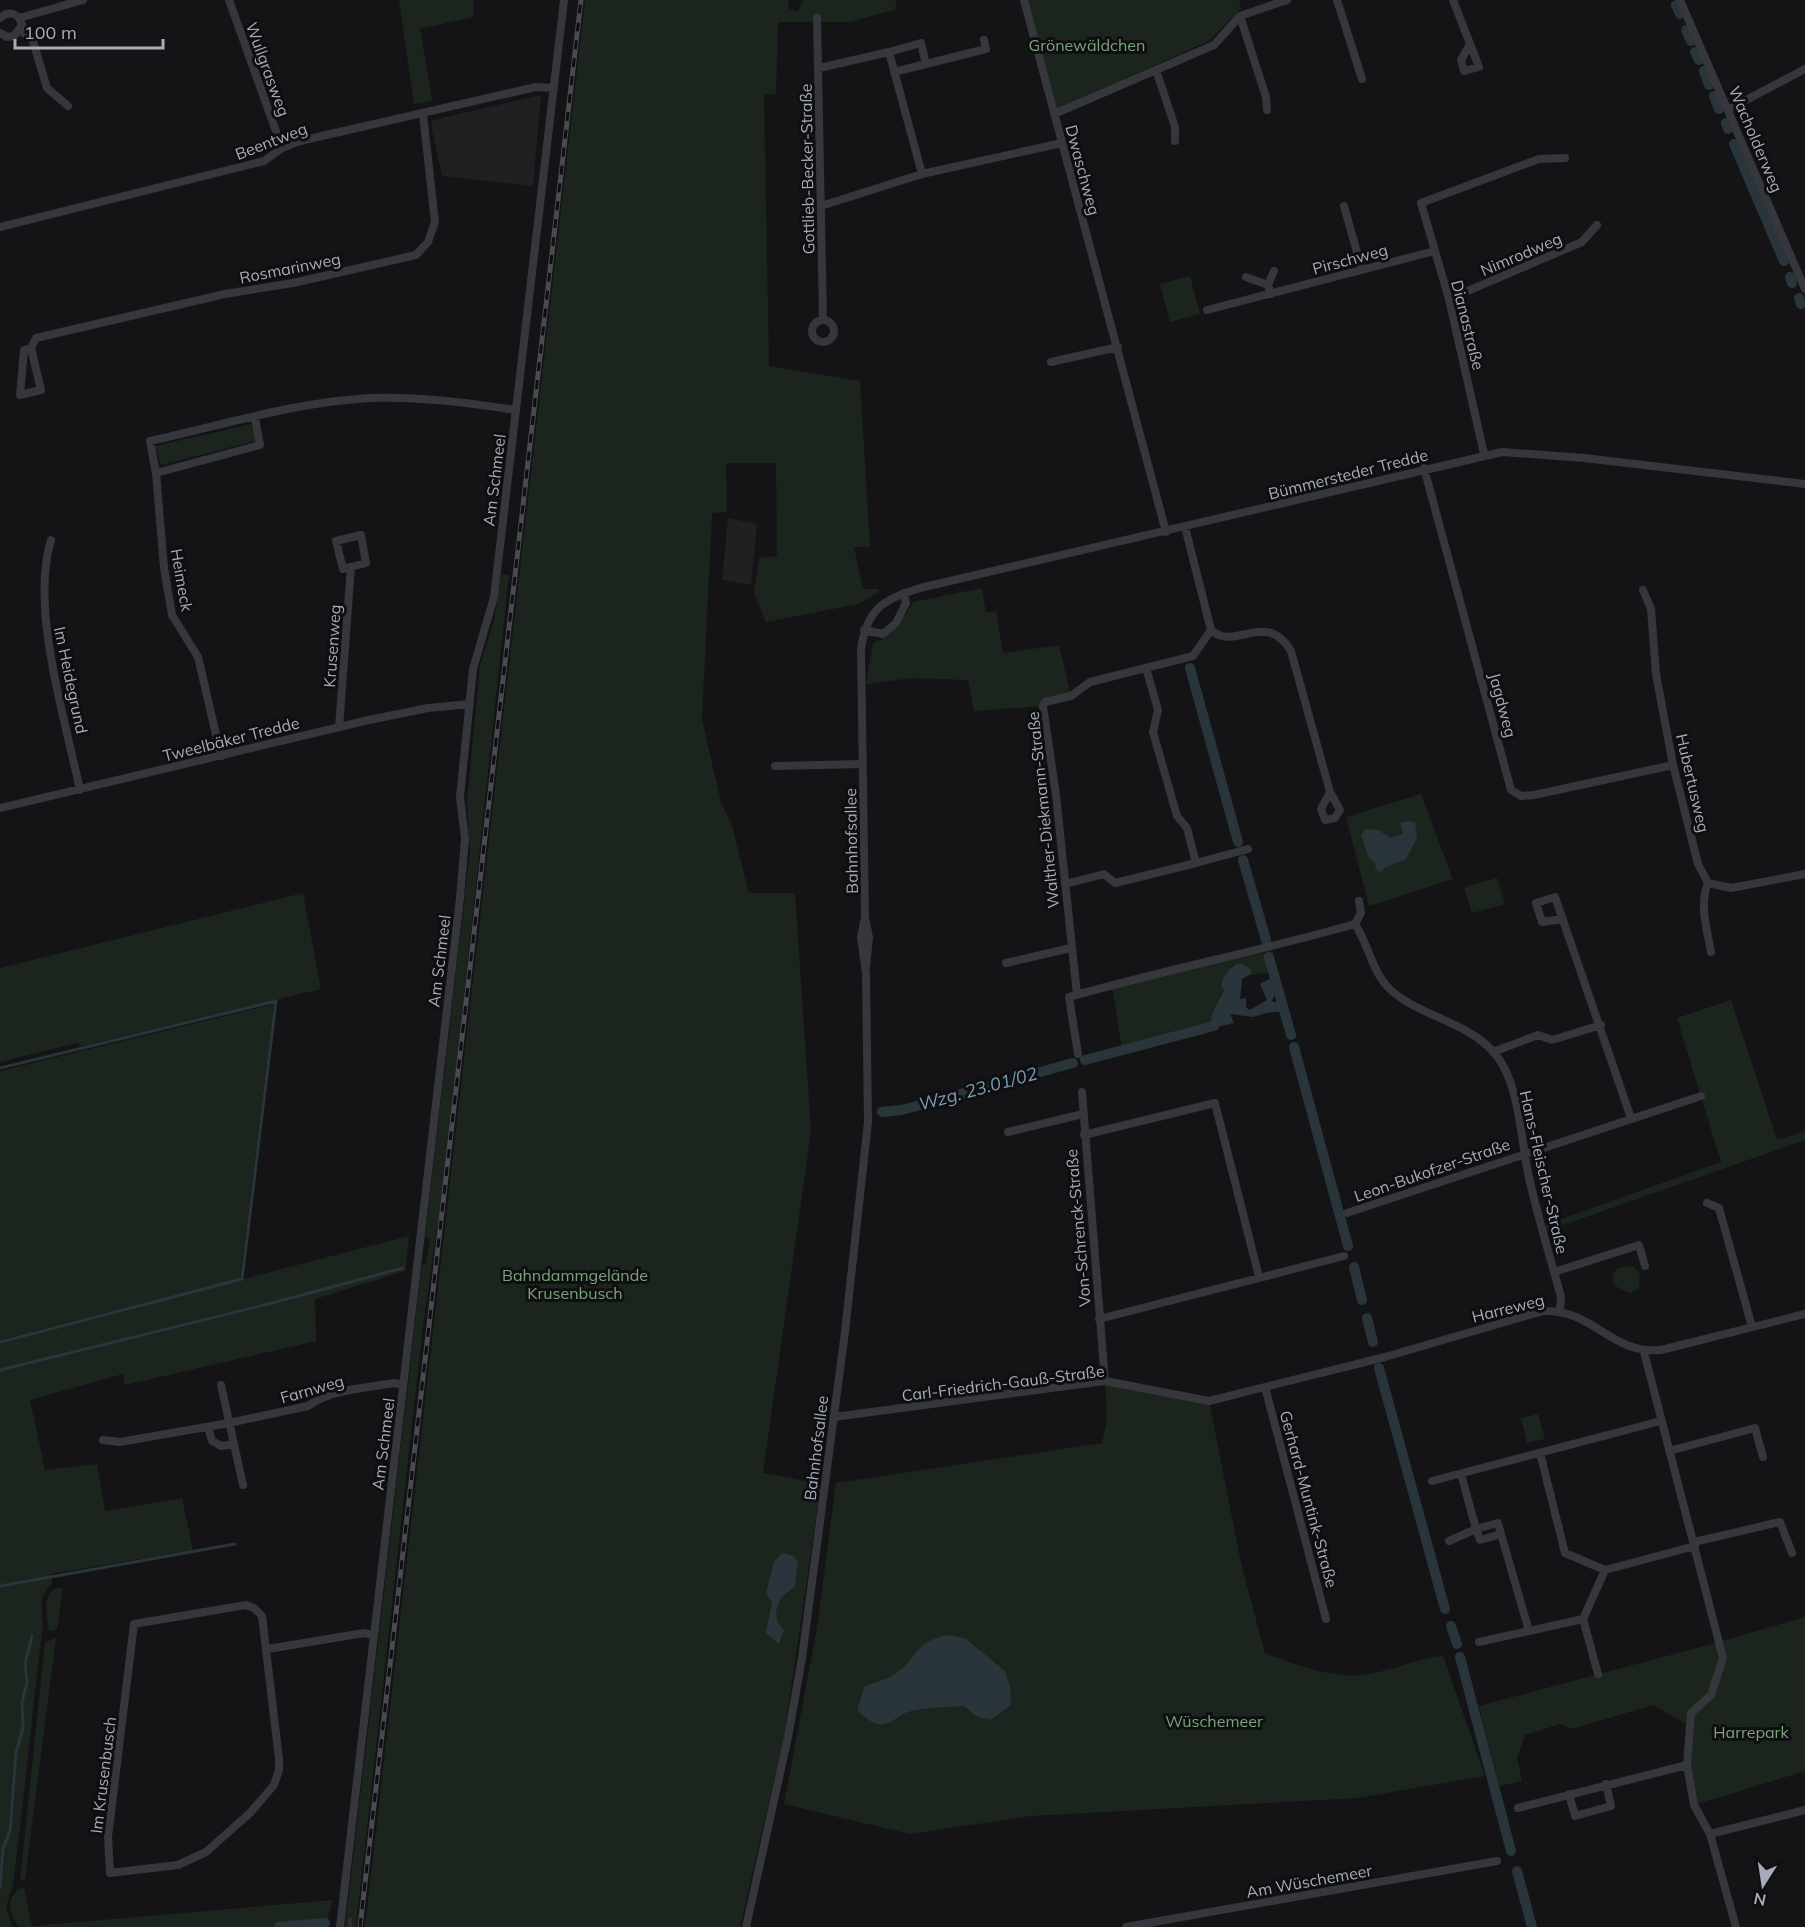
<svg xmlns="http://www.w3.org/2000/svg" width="1805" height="1927" font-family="Mulish,sans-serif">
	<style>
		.built { fill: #202023 }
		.green { fill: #1c251d; fill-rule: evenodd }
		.water { fill: #2a343b }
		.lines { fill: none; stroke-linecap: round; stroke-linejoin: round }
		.stream { stroke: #2a343b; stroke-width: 3 }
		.canal { stroke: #2a343b; stroke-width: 10 }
		.street { stroke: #35373c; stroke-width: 8 }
		.rail-casing { stroke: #484b51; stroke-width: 5 }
		.rail { stroke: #0f0f11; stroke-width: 3; stroke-dasharray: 9; stroke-linecap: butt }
		.labels { text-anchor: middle; stroke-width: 6; stroke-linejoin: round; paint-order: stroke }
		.park-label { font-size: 16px; fill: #7ba47b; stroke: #0f0f11 }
		.street-label { font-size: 16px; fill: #a5acb8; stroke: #0f0f11 }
		.water-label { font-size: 18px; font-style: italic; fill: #7a9db5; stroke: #0f0f11 }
	</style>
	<rect width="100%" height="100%" fill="#141416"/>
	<path class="built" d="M541 95 533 186 442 176 431 124 433 120Z
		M728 518 757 524 751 585 722 580Z"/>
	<path class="green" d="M399 0H474L473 17 420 29 432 101 414 104Z
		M585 0H788L789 9 798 11 803 0H895L897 9 850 22H778L776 94 764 95 769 366 860 381 870 547H854L863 589H879V592L859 604 766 622 754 594 759 558 777 556 776 463H726L727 512 712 513 702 719 721 803 732 825 749 893H795L811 1131 763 1473 821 1484 784 1737 740 1927H365Z
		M1027 0H1239L1241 9 1209 41 1057 109Z
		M1190 276 1200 314 1170 322 1160 284Z
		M252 424 255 441 161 465 155 446Z
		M501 575H509L446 1166 423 1325 356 1927H345L422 1264H426L430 1238 425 1237 470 852 467 802 480 665 494 620Z
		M982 588 986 613 996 611 1003 653 1059 645 1071 696 1043 706 974 711 968 680 912 678 866 684 873 643C894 636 902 620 913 602Z
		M1421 794 1453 879 1369 906 1346 817Z
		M1497 878 1505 904 1472 913 1464 887Z
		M303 893 321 989 82 1046 77 1043 0 1062V968Z
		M1273 951 1274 972 1250 975 1232 965 1221 984 1224 991 1212 1012 1210 1029 1122 1048 1112 985Z
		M1731 1000 1777 1140 1805 1131V1140L1543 1232 1542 1226 1721 1162 1677 1018Z
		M274 1004 240 1279 0 1340V1071Z
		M409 1236 405 1271 315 1299 316 1341 125 1385 123 1374 30 1400 45 1470 97 1464 105 1511 182 1498 193 1550 51 1574 52 1584C35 1597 45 1613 42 1631 32 1715 24 1799 13 1884L6 1907 12 1927H0V1342Z
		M1633 1266 1640 1274 1639 1288 1630 1293 1615 1286 1612 1275 1618 1268Z
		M1105 1381 1209 1401 1242 1568 1265 1653C1292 1664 1331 1678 1360 1675 1388 1673 1414 1659 1443 1656L1485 1776 1358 1798 1031 1816 910 1834 784 1804 817 1628 836 1483 1102 1443 1107 1420ZM975 1645 987 1658 998 1664 976 1716 964 1706C944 1707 915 1704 899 1718L885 1679Z
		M1538 1414 1545 1439 1527 1443 1521 1418Z
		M63 1588 57 1629 49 1631C47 1616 42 1600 54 1589Z
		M1805 1617V1771L1694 1805 1687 1765 1690 1726 1653 1705 1572 1729 1560 1724 1525 1735 1517 1758 1522 1781 1499 1786 1479 1706 1712 1644Z
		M56 1638 25 1879 20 1880 45 1642Z
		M24 1887 32 1926 333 1900 325 1927H19C9 1913 4 1895 24 1887Z"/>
	<path class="water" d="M1407 821 1415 822 1417 838 1406 859 1384 868 1382 873 1376 870 1375 863 1368 856 1361 835 1366 829 1378 830 1391 838 1403 834 1400 823Z
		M1241 963 1250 969 1251 974 1242 979 1240 999 1246 998V1007L1250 1010 1267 1000 1260 984 1269 979 1274 982 1273 985 1277 989 1272 1001 1279 1005 1277 1010 1253 1017 1230 1014 1234 1023 1210 1029 1212 1013 1224 991 1221 985C1225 974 1229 966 1241 963Z
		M782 1553 794 1556 798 1562 795 1586 781 1598 776 1610 777 1622 784 1630 779 1644 766 1633 772 1602 766 1593 774 1561Z
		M947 1635 965 1638 1005 1671 1010 1686 1011 1705 990 1720 976 1716 964 1706C948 1707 932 1707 916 1710 891 1714 887 1740 857 1710L865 1686C876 1682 890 1679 899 1671 920 1654 914 1643 947 1635Z"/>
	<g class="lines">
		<path class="stream" d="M0 1068 276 1001 242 1279 0 1342
			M0 1370 268 1304 403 1268
			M0 1586 235 1544
			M0 1887 3 1849 10 1831 16 1753 23 1728 22 1703 27 1682 25 1663 32 1636
			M350 1927V1919"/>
		<path class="canal" d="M1676 5 1680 14
			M1686 30 1691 41
			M1695 52 1699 60
			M1704 71 1709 85
			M1714 96 1719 109
			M1726 123 1728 129
			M1734 144 1784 261
			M1790 277 1792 283
			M1799 298 1801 304
			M1190 668 1238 842
			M1243 860 1266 940
			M1269 957 1291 1035
			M1265 1008 1283 1006
			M1294 1047 1348 1246
			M1085 1060 1214 1026 1219 1016
			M882 1112 902 1110 1073 1063
			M1354 1267 1362 1300
			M1367 1318 1373 1342
			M1379 1368 1445 1609
			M1451 1626 1457 1644
			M1460 1657 1511 1851
			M1517 1871 1532 1927
			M279 1927 325 1923"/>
		<path class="street" d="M229 0 282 148
			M1024 0 1166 532
			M1337 0 1362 79
			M1453 0 1479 67 1464 71 1461 60 1470 44
			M1680 0 1805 289
			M1240 16 1266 97 1267 110
			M0 18C9 10 19 13 22 25L14 36 7 37 0 33
			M19 18 83 0
			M817 18 823 320
			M20 31 32 38 47 88 68 106
			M926 64 986 49 984 40
			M819 68 889 52
			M1156 70 1175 127V141
			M894 72 926 64 921 43 889 52 922 174
			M1729 109 1805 69
			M1054 114 1214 45 1240 16 1287 0
			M821 206 922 174 1062 143
			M1344 206 1362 270
			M0 227 264 161 282 148 300 141 536 87 553 88
			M1246 277 1268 285
			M1271 294 1268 285 1274 271
			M1449 299 1582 242 1597 225
			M1207 310 1435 251
			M812 331a11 11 0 1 1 22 0a11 11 0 1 1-22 0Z
			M31 348 41 390 20 395 24 350 31 348 36 338 225 294 293 283 416 255 428 242 435 222 423 114
			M1051 362 1118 347
			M1484 454 1449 299 1421 203 1539 159 1565 158
			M1424 468 1511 790 1521 796 1534 795 1673 765
			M156 473 260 445 255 418
			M1185 527 1211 630C1235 652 1266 609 1291 651L1330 792 1340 810 1335 818 1325 820 1321 809 1330 792
			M51 540C30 608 65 719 80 790
			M1643 590 1651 609 1656 674 1673 765 1698 864 1708 883 1731 888 1805 874
			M864 630 883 634 896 623 906 603 904 593
			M1146 668 1158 710 1153 732 1177 816 1187 828 1196 863 1248 849
			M339 727 351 567 366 563 361 535 336 541 343 569 351 567
			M221 756 198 657 172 615 164 568 156 473 150 441C222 425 296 402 370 398 417 396 469 403 516 410
			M775 766 863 764
			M0 808 369 720 428 708 470 704
			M1708 883C1699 905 1707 929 1711 952
			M1065 884 1104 874 1115 883 1196 863
			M1359 901 1361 913 1355 924C1369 945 1372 974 1392 991 1423 1018 1470 1022 1496 1055 1519 1083 1521 1139 1528 1173 1537 1215 1550 1256 1561 1297L1560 1310
			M1563 919 1542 922 1536 903 1555 897 1631 1118
			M1006 963 1071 948
			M866 967 869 937 865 918 861 649C867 608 883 600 920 588L1502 452 1584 458 1805 484
			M1077 995 1056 795 1043 706 1045 702 1071 696 1090 682 1193 656 1211 630
			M1493 1052 1538 1035 1552 1040 1601 1025
			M1078 1054 1069 997C1164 970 1260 951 1355 924
			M1082 1092 1105 1381
			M1008 1132 1083 1114
			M1084 1135 1215 1103 1259 1277
			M1707 1203 1719 1208 1752 1327
			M1347 1213 1701 1096
			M1554 1272 1639 1245 1645 1266
			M1099 1319 1344 1256
			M1644 1352 1723 1658 1711 1695 1691 1713 1687 1765 1694 1805 1710 1834 1736 1927
			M221 1385 243 1485
			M1265 1387 1326 1619
			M834 1417 1105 1381 1209 1401 1385 1357 1543 1311C1594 1309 1611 1355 1661 1350L1805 1314
			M208 1427 212 1441 221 1446 234 1444
			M103 1440 120 1442 229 1423 308 1406C331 1389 367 1388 394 1383L403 1385
			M1669 1451 1755 1428 1763 1457
			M1540 1453 1565 1553 1605 1570
			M1432 1481 1661 1421
			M1498 1523 1501 1534 1480 1540 1476 1529Z
			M1501 1534 1529 1631
			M1449 1541 1476 1529 1461 1474
			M1694 1542 1780 1522 1792 1553
			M1605 1570 1695 1546
			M246 1605 254 1608 262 1616 279 1759V1770L274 1785 250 1813 206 1852 178 1865 110 1873 108 1837 134 1624Z
			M1583 1619 1598 1674
			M1479 1642 1583 1619 1605 1570
			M268 1649 364 1633 373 1635
			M1569 1794 1575 1816 1611 1806 1606 1784
			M1518 1808 1687 1765
			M1710 1834 1805 1810
			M340 1927 460 898 465 839 460 797 473 669 494 597 564 0
			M746 1927 788 1737 802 1658 845 1332 868 1122 866 974 861 937 864 922
			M1126 1927 1497 1861"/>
		<g class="rail-casing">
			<path id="rail" d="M360 1927 581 0"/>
		</g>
		<use href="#rail" class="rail"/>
	</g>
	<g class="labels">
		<g class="park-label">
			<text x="1087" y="51">Grönewäldchen</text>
			<text x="575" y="1281">Bahndammgelände<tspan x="575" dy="18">Krusenbusch</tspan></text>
			<text x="1214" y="1727">Wüschemeer</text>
			<text x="1751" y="1738">Harrepark</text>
		</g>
		<g class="street-label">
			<text transform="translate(268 69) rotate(70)" y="6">Wullgrasweg</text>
			<text transform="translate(1756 139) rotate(67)" y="6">Wacholderweg</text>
			<text transform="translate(271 141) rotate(-21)" y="6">Beentweg</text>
			<text transform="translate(807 169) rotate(-91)" y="6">Gottlieb-Becker-Straße</text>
			<text transform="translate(1083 170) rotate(75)" y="6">Dwaschweg</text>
			<text transform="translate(1521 254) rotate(-23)" y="6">Nimrodweg</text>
			<text transform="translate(1350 259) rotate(-15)" y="6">Pirschweg</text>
			<text transform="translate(290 268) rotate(-11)" y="6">Rosmarinweg</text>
			<text transform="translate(1468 325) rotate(76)" y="6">Dianastraße</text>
			<text transform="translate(1348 474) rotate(-14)" y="6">Bümmersteder Tredde</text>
			<text transform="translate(494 480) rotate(-83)" y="6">Am Schmeel</text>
			<text transform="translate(182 580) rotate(80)" y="6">Heimeck</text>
			<text transform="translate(332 646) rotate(-86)" y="6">Krusenweg</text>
			<text transform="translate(71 680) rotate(78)" y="6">Im Heidegrund</text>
			<text transform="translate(1503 705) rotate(75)" y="6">Jagdweg</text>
			<text transform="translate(231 739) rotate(-14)" y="6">Tweelbäker Tredde</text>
			<text transform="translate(1693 783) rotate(77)" y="6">Hubertusweg</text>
			<text transform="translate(1043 810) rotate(-96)" y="6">Walther-Diekmann-Straße</text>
			<text transform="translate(851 841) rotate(-91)" y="6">Bahnhofsallee</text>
			<text transform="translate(439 961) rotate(-83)" y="6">Am Schmeel</text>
			<text transform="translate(1432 1170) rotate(-19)" y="6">Leon-Bukofzer-Straße</text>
			<text transform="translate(1544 1172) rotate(77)" y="6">Hans-Fleischer-Straße</text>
			<text transform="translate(1078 1228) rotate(-95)" y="6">Von-Schrenck-Straße</text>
			<text transform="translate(1508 1308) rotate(-14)" y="6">Harreweg</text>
			<text transform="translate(1003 1383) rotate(-7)" y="6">Carl-Friedrich-Gauß-Straße</text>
			<text transform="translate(312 1389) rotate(-16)" y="6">Farnweg</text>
			<text transform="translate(383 1444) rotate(-83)" y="6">Am Schmeel</text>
			<text transform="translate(816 1448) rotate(-83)" y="6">Bahnhofsallee</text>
			<text transform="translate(1309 1499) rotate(75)" y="6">Gerhard-Muntink-Straße</text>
			<text transform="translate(103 1775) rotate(-83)" y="6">Im Krusenbusch</text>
			<text transform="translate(1309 1881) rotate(-10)" y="6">Am Wüschemeer</text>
		</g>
		<g class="water-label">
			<text transform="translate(978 1089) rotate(-15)" y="6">Wzg. 23.01/02</text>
		</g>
	</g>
	<g transform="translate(1763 1885) rotate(192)" stroke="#0f0f11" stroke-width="4.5" paint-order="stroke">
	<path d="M0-4.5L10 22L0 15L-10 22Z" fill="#a5acb8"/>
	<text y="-9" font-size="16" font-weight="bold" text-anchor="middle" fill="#a5acb8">N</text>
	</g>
	<path d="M15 39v9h148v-9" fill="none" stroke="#a5acb8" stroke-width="3"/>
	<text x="24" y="39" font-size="18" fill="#a5acb8" stroke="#0f0f11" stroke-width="4.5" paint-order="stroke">100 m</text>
</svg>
